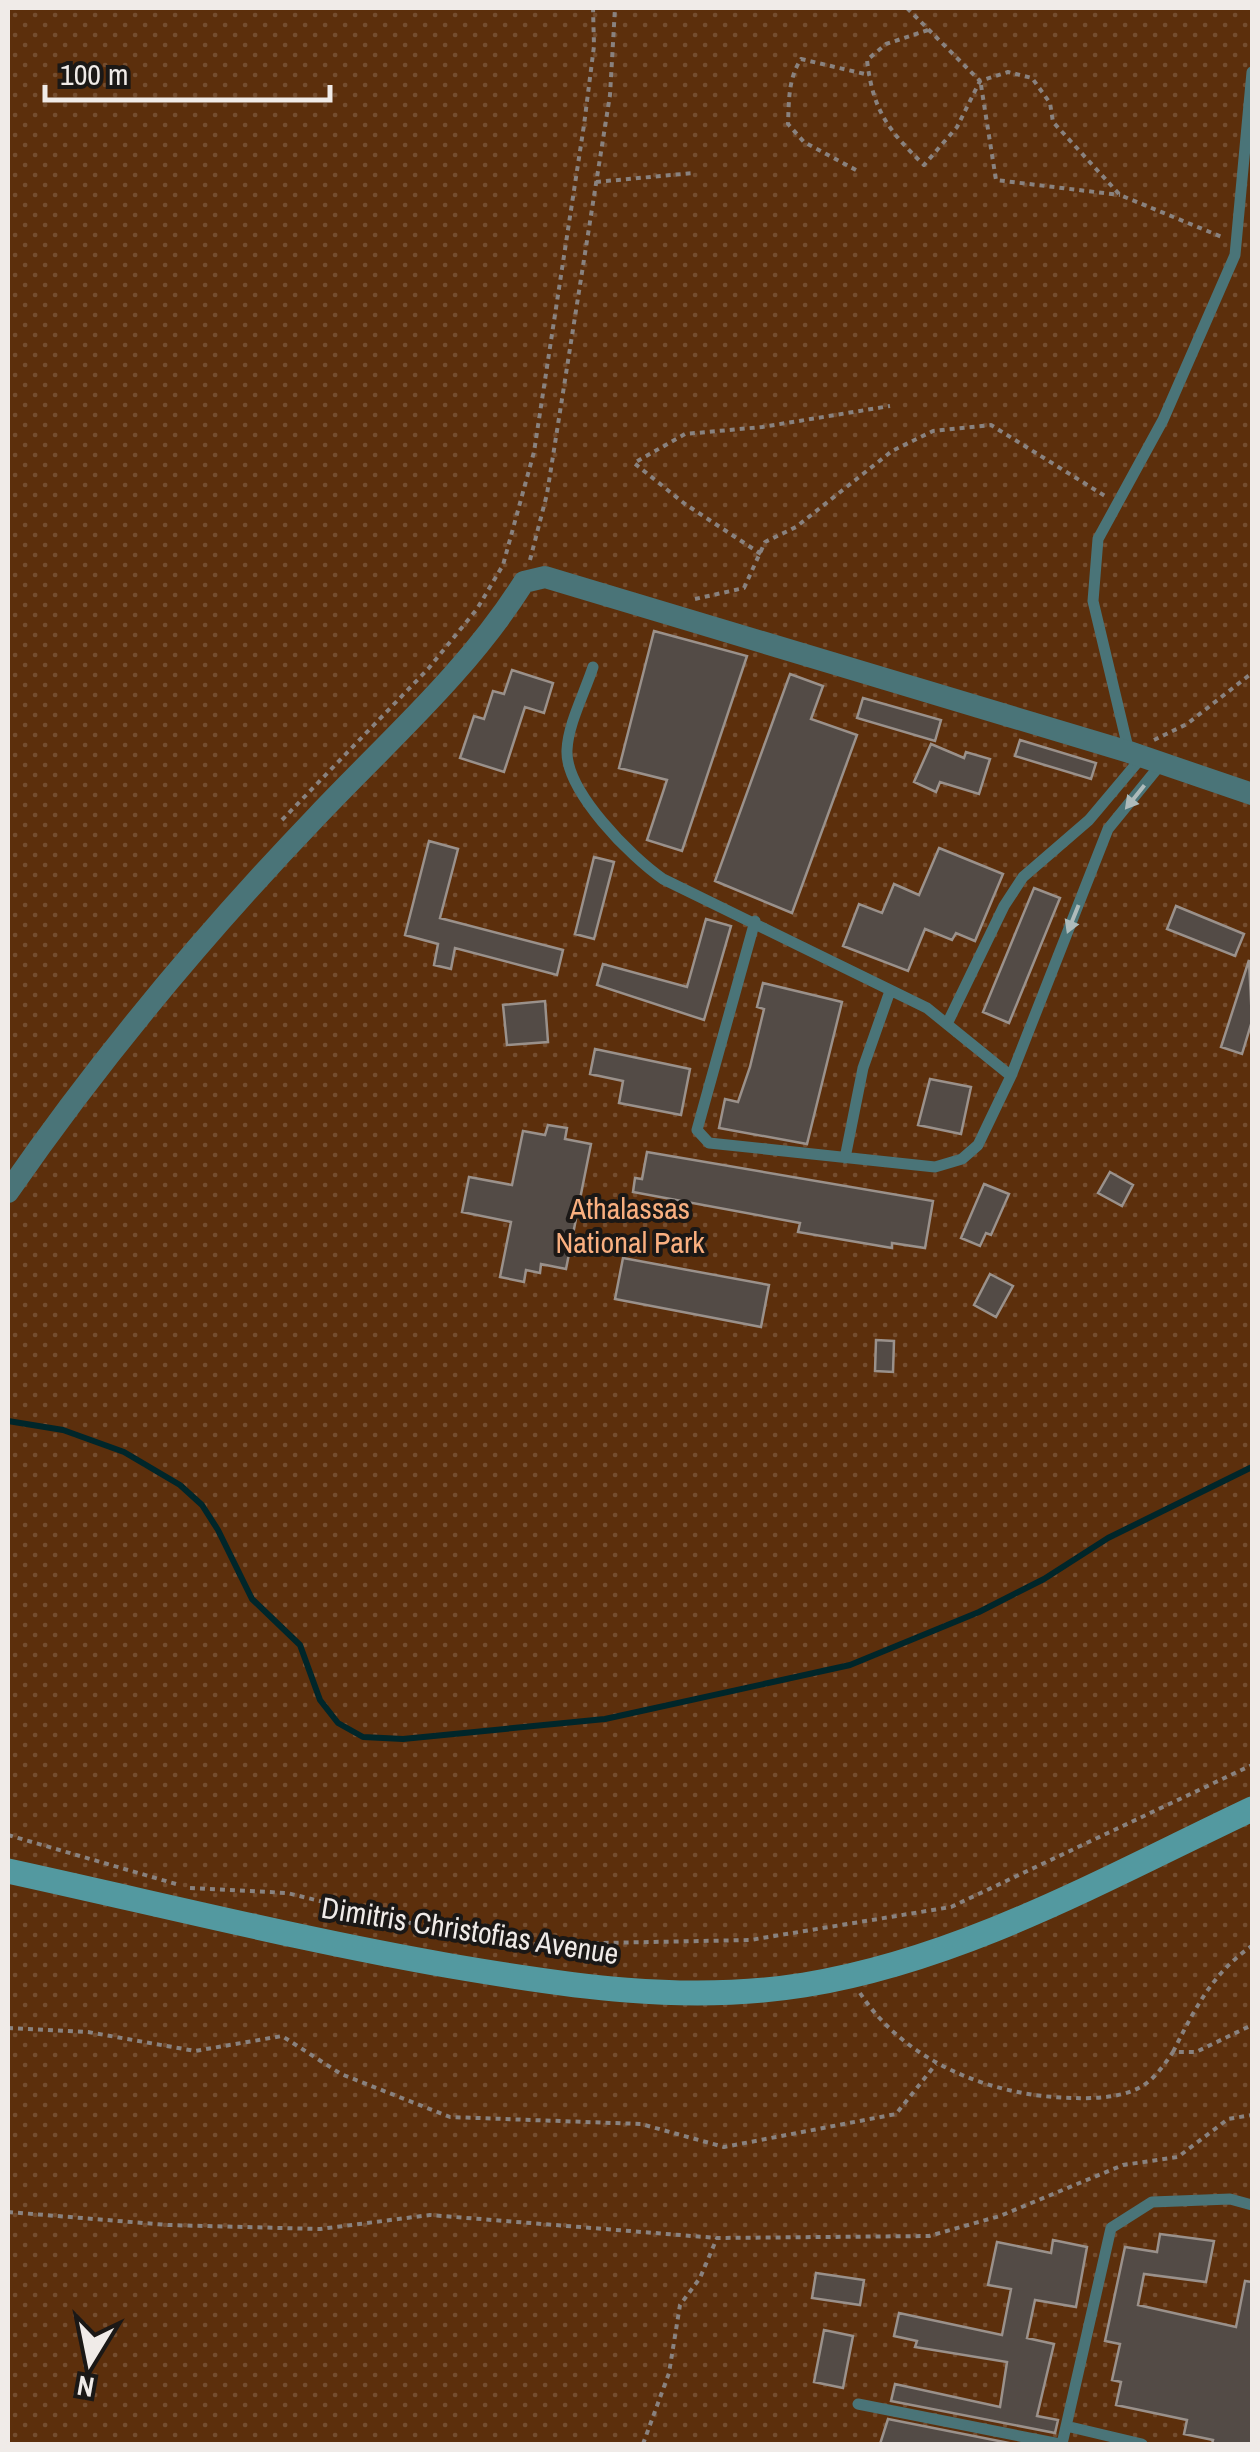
<svg xmlns="http://www.w3.org/2000/svg" width="1260" height="2452" font-family="'Archivo Narrow',sans-serif">
	<style>
		.park { fill: url(#park-dots) }
		.lines { fill: none; stroke-linecap: round; stroke-linejoin: round }
		.stream { stroke: #00262a; stroke-width: 6 }
		.building { fill: #534b46; stroke: #9a918b; stroke-width: 2.5 }
		.path { stroke: #89827f; stroke-width: 4; stroke-dasharray: 5 5; stroke-linecap: butt }
		.lane { stroke: #4a7478; stroke-width: 11 }
		.street { stroke: #4a7478; stroke-width: 22 }
		.secondary { stroke: #5399a0; stroke-width: 25 }
		.oneway { fill: #aebbbb }
		.labels { text-anchor: middle; stroke-width: 8; stroke-linejoin: round; paint-order: stroke }
		.park-label { font-size: 30px; fill: #fab080; stroke: #1b1816 }
		.street-label { font-size: 30px; fill: #f0ebe8; stroke: #1b1816 }
	</style>
	<defs>
		<pattern id="park-dots" width="8" height="8" patternUnits="userSpaceOnUse" patternTransform="scale(2.5)"><rect width="8" height="8" fill="#5c2f0c"/><path d="M2 2h.1M6 6h.1" fill="none" stroke="#744d2f" stroke-width="1.8" stroke-linecap="round"/></pattern>
	</defs>
	<rect width="100%" height="100%" fill="#362f2b"/>
	<path class="park" d="M8 8H1252V2444H8Z"/>
	<g class="lines">
		<path class="stream" d="M8 1421 63 1430 124 1452 180 1485 202 1505 218 1530 252 1599 300 1645 320 1700 338 1723 363 1737 403 1739 605 1719 850 1665 979 1612 1044 1579 1108 1538 1252 1467"/>
	</g>
	<path class="building" d="M654 631 747 656 682 851 647 840 667 780 619 768Z
		M512 670 553 683 544 713 525 707 504 772 460 758 474 716 484 719 493 691 504 694Z
		M790 674 823 686 811 719 857 735 792 913 715 881Z
		M863 698 941 720 935 741 857 718Z
		M1020 740 1096 763 1091 779 1015 756Z
		M931 744 964 758 966 752 990 759 979 794 940 782 936 792 914 782Z
		M429 841 458 849 440 918 563 950 557 975 455 948 451 969 434 965 438 944 405 935Z
		M939 848 1003 874 975 941 956 933 952 940 925 929 908 971 843 946 859 904 882 913 894 884 919 895Z
		M594 857 614 862 594 939 575 934Z
		M1034 888 1060 898 1009 1023 983 1012Z
		M1176 906 1244 934 1235 956 1167 929Z
		M706 919 731 926 704 1020 597 985 603 964 687 987Z
		M1249 960 1252 1021 1242 1054 1221 1047Z
		M763 983 842 1002 807 1144 719 1128 725 1099 738 1102 750 1067 764 1009 757 1007Z
		M545 1001 548 1042 507 1045 503 1005Z
		M595 1049 690 1069 681 1115 619 1103 623 1081 590 1074Z
		M930 1079 971 1087 961 1134 918 1125Z
		M548 1125 567 1128 565 1139 591 1144 566 1269 541 1264 540 1273 526 1270 524 1282 500 1277 511 1222 462 1212 469 1177 512 1185 523 1131 545 1135Z
		M647 1152 933 1201 925 1248 892 1243V1248L798 1232 800 1223 633 1192 635 1178 642 1179Z
		M1110 1172 1133 1185 1122 1206 1098 1193Z
		M984 1184 1009 1194 991 1235 986 1233 980 1246 961 1238Z
		M623 1258 769 1285 761 1327 615 1299Z
		M990 1274 1013 1286 996 1317 974 1305Z
		M876 1340 894 1341 893 1372 875 1371Z
		M1160 2234 1214 2241 1206 2282 1144 2274 1138 2305 1236 2327 1245 2281 1252 2282V2444H1212L1213 2440 1184 2434 1187 2420 1116 2405 1121 2382 1112 2380 1120 2344 1105 2341 1125 2247 1157 2252Z
		M1053 2240 1087 2247 1076 2307 1035 2300 1027 2338 1054 2344 1037 2416 1058 2420 1055 2433 891 2401 895 2384 1000 2407 1007 2362 915 2347 917 2341 894 2336 899 2313 1002 2335 1011 2289 988 2285 997 2242 1051 2253Z
		M816 2273 864 2280 860 2305 812 2298Z
		M824 2330 853 2336 843 2388 814 2382Z
		M888 2419 1014 2444H880Z"/>
	<g class="lines">
		<path class="path" d="M907 8 980 81 1008 72 1032 78 1050 103 1053 122 1120 195 1222 237
			M928 30 886 44 867 60C873 111 888 130 924 165L957 127 980 81
			M981 85 996 180 1120 195
			M856 170 804 142 788 124C789 101 788 79 801 59L869 75
			M596 182 693 173
			M761 554 685 504 634 463 685 434 762 427 890 406
			M530 560 547 494 610 95 615 8
			M695 599 744 588 765 542 796 527 892 451 933 431 991 425 1105 496
			M1154 740 1187 724 1252 673
			M282 820 428 669 477 609 503 565 534 452 584 125 594 46 593 8
			M8 1835 176 1884
			M190 1888 287 1893 501 1945 750 1940 951 1907 1252 1765
			M860 1993C906 2063 993 2097 1074 2098 1097 2099 1130 2097 1148 2082 1158 2074 1166 2062 1173 2052H1196L1252 2025
			M8 2028 88 2032 195 2051 282 2036 341 2074 450 2117 641 2124 724 2147 896 2114 936 2064
			M1173 2052C1194 2010 1213 1972 1252 1946
			M8 2212 168 2225 320 2229 430 2215 717 2238 929 2236 1000 2216 1123 2165 1178 2157 1228 2119 1252 2115
			M643 2444 669 2373 680 2305 700 2278 717 2238"/>
		<path class="lane" d="M593 667C585 692 568 724 567 750 565 791 631 857 663 879L927 1008 1011 1076
			M1129 752 1093 601 1098 539 1163 420 1235 255 1252 72
			M755 921 697 1130 709 1143 935 1167 962 1159 978 1145 1011 1076 1108 829 1161 764
			M947 1024 1004 906 1023 877 1089 820 1142 757
			M845 1158 863 1068 890 991
			M858 2404 1060 2444
			M1066 2426 1142 2444
			M1062 2444 1111 2228 1152 2202 1230 2199 1252 2205"/>
		<path class="street" d="M8 1192C100 1059 205 933 318 815 390 739 468 671 524 582L545 577 1129 752 1252 794"/>
		<path class="secondary" d="M8 1871C155 1903 302 1940 451 1966 568 1986 685 2004 804 1985 964 1959 1108 1877 1252 1809"/>
	</g>
	<defs><path id="oneway-solid" d="M-6-.8H1V-3.2L6.5 0L1 3.2V.8H-6Z" transform="scale(2.5)"/></defs>
	<g class="oneway">
		<use href="#oneway-solid" transform="translate(1135 797) rotate(129)"/>
		<use href="#oneway-solid" transform="translate(1073 919) rotate(112)"/>
	</g>
	<g class="labels">
		<g class="park-label">
			<text x="630" y="1219">Athalassas<tspan x="630" dy="34">National Park</tspan></text>
		</g>
		<g class="street-label">
			<text transform="translate(470 1931) rotate(9)" y="10">Dimitris Christofias Avenue</text>
		</g>
	</g>
	<rect width="1260" height="2452" fill="none" stroke="#f0ebe8" stroke-width="20"/>
	<g transform="translate(90 2362) rotate(190)" stroke="#1b1816" stroke-width="8" paint-order="stroke">
	<path d="M0-8L18 38L0 25L-18 38Z" fill="#f0ebe8"/>
	<text y="-15" font-size="28" font-weight="bold" text-anchor="middle" fill="#f0ebe8">N</text>
	</g>
	<path d="M45 85v15h285v-15" fill="none" stroke="#f0ebe8" stroke-width="5"/>
	<text x="60" y="85" font-size="30" fill="#f0ebe8" stroke="#1b1816" stroke-width="8" paint-order="stroke">100 m</text>
</svg>
